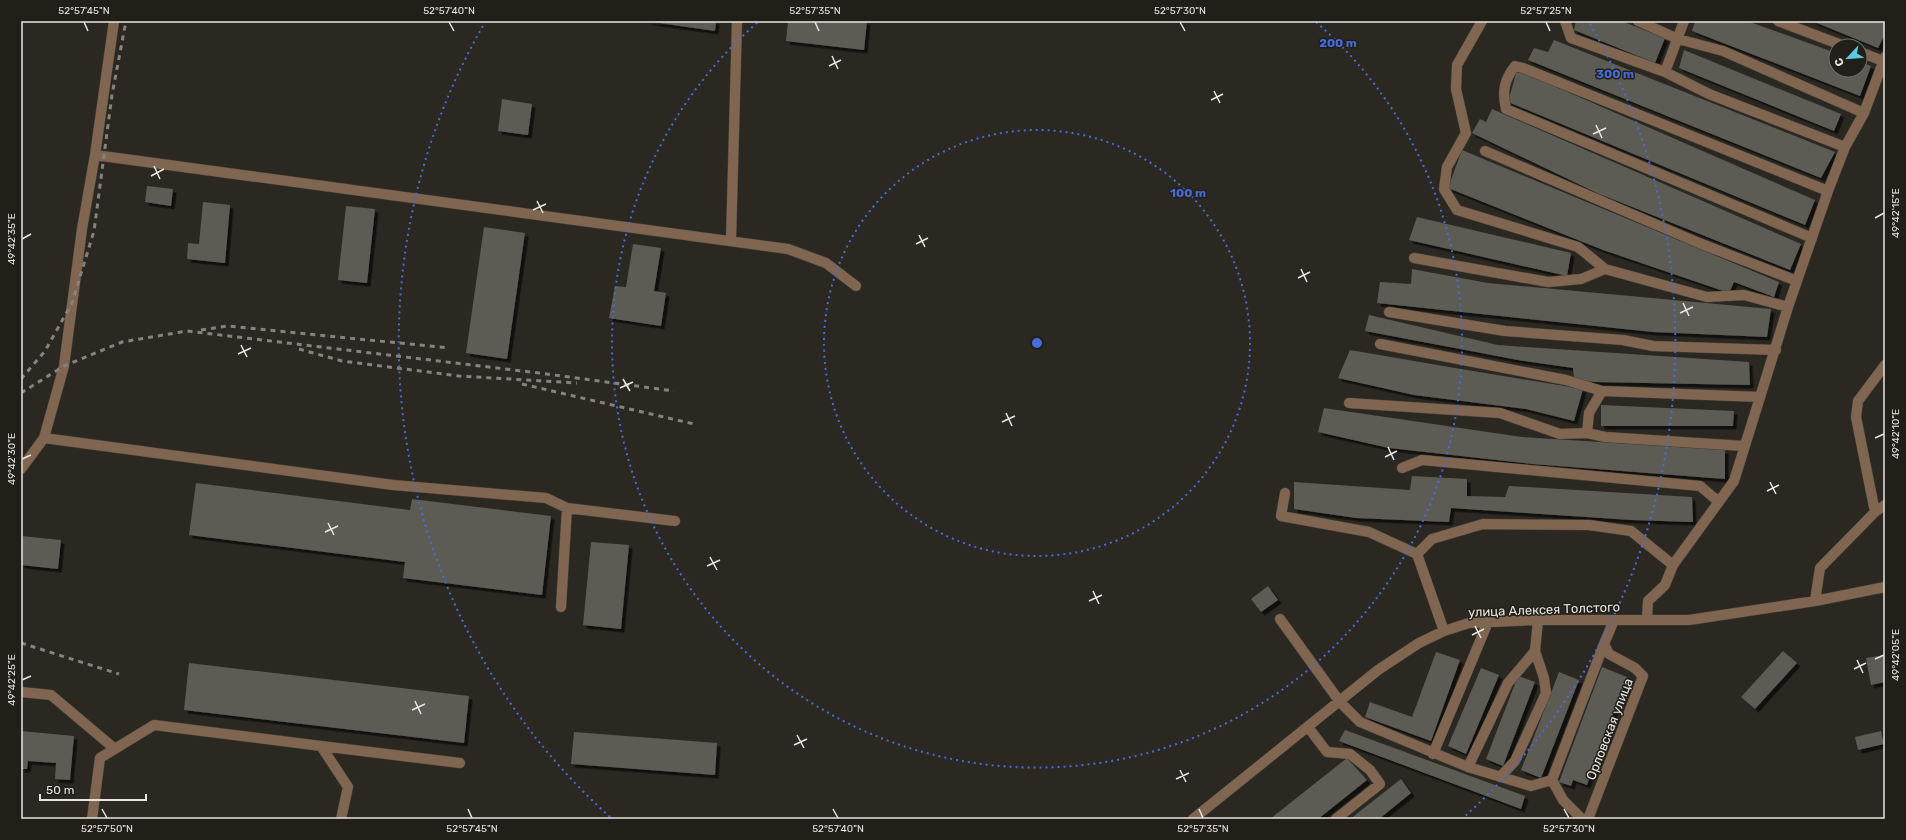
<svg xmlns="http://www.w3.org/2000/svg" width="1906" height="840" font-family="Rubik,sans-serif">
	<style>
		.building { fill: #5b5b54; filter: url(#shadow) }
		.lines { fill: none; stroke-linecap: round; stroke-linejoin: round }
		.minor-casing { stroke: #45433d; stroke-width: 11 }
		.minor { stroke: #806550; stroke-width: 10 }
		.rail { stroke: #86837e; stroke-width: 3; stroke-dasharray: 5 5; stroke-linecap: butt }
		.ticks { fill: none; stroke: #e8e6e2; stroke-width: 1.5 }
		.ring { fill: none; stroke: #466cda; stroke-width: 2; stroke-dasharray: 2 4 }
		.labels { text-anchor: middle; stroke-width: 3; stroke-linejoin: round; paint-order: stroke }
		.street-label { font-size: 13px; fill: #e8e6e2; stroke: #221f19 }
		.centre { fill: #466cda; stroke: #221f19; stroke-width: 2 }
		.ring-label { font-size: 12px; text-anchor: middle; font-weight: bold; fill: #466cda; stroke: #221f19; stroke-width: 3; stroke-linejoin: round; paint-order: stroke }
		.neatline { fill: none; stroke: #e8e6e2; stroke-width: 1.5 }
		.ticks-label { font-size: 10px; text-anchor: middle; fill: #e8e6e2 }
	</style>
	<defs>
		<filter id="shadow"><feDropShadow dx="3.5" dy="3.5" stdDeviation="0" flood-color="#0009"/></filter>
	</defs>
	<rect width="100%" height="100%" fill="#2b2822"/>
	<path class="building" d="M645 21H716L715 31Z
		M788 21H867L864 50 786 41Z
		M1576 21 1587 23V21H1621L1665 38 1655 63 1574 30Z
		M1695 21H1747L1836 53V70H1860V62L1871 66 1860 96 1692 31Z
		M1812 21H1885V34L1878 48Z
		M1554 40 1835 152 1821 178 1528 60 1534 48 1548 52Z
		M1684 50 1841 114 1834 131 1679 68Z
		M1517 70 1815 200 1805 225 1508 102Z
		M502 99 532 104 528 135 498 131Z
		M1492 109 1801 244 1790 270 1597 193 1472 133 1480 119 1486 122Z
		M1462 150 1779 282 1774 297 1734 282 1729 293 1603 250 1448 188Z
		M147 186 173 189 171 206 145 202Z
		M203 202 230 205 225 263 187 259 188 243 199 244Z
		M346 206 375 209 367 283 338 280Z
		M1417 217 1571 253 1567 276 1409 240Z
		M484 227 525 233 507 359 466 353Z
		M633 244 661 248 654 291 666 293 661 326 609 318 615 286 626 287Z
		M1412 269 1488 283 1771 309 1767 337 1653 332 1377 303 1380 282 1411 284Z
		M1369 315 1498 345 1749 362 1750 385 1594 382 1574 379 1573 368 1518 360 1365 331Z
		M1350 350 1455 368 1583 389 1574 421 1526 409 1414 395 1338 378Z
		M1601 405 1734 411 1733 426H1601Z
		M1324 408 1522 437 1725 450V479L1532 464 1389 448 1318 432Z
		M1412 476 1467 479V496L1505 497 1509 486 1692 497 1693 522 1631 520 1451 508 1449 522 1356 518 1294 509V482L1410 490Z
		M196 483 410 510 412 499 551 516 542 595 403 578 405 562 189 535Z
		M21 536 61 540 58 569 21 565Z
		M591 542 629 545 621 629 583 625Z
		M1268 586 1278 600 1261 612 1251 599Z
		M1783 651 1797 663 1755 709 1741 697Z
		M1436 652 1460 660 1431 741 1365 717 1370 702 1412 717Z
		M1885 655V682L1871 685 1866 658Z
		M189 663 469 696 464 743 184 710Z
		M1602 667 1627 677 1587 785 1573 780 1571 786 1559 782Z
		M1481 668 1499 675 1466 754 1448 746Z
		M1559 672 1579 680 1541 778 1521 770Z
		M1518 676 1535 682 1503 766 1486 759Z
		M1345 730 1525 796 1521 809 1339 741Z
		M21 731 74 736 70 780 55 779 56 763 28 761 27 769H21Z
		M1881 731 1884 744 1858 750 1855 737Z
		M574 732 717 743 715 775 571 764Z
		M1347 758 1367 780 1318 819H1270Z
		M1401 779 1411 793 1379 819H1350Z"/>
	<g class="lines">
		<g class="minor-casing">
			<path id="minor" d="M1482 21 1457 65 1456 89 1466 133 1447 167 1444 189 1457 210 1578 247 1605 269
				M1565 21 1571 38 1665 72
				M1638 21 1678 39 1723 51 1864 113
				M1684 21 1665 72 1709 94 1845 147
				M1778 21 1844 46
				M1860 52 1883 61
				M1485 151 1699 243 1797 281
				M95 155 788 249 826 263 856 286
				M1812 238 1506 109C1502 92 1504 80 1515 66L1523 68 1828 191
				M731 240 737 21
				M1414 258 1548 282 1581 279 1605 269 1707 297 1744 295 1788 307
				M1389 312 1505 331 1623 340 1653 346 1776 350
				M1380 344 1566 380 1602 391
				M1349 403 1500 413 1560 434 1587 433 1605 437 1744 446
				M1587 433 1589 413 1602 391 1760 397
				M44 438 393 485 546 498 567 508 561 607
				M1402 468 1422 460 1700 486 1719 502
				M21 469 44 438 64 366 82 229 95 155 114 21
				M1285 493 1281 516 1369 532 1417 554 1444 631
				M567 508 675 521
				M1875 512 1856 417 1858 401 1885 365
				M1417 554 1432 539 1483 524 1589 525 1631 531 1673 565
				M1815 601 1820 568 1875 512 1885 505
				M1280 619 1340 702 1360 722 1468 767 1531 786 1552 780
				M1647 619 1648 601 1665 585 1673 565 1734 481 1788 307 1828 191 1845 147 1864 113 1885 57
				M21 692 51 695 115 749
				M1308 727 1327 752 1350 754 1370 770 1380 784 1336 819
				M321 746 460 763
				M1433 754 1488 622
				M1468 767 1508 683 1535 651 1538 620
				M1500 777 1515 761 1546 693 1544 678 1535 651
				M92 819 100 758 154 725 321 746 348 787 341 819
				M1193 819 1378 670 1419 643 1444 631 1469 623 1538 620H1689L1815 601 1885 587
				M1582 819 1563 800 1552 780 1604 644
				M1588 819 1643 676 1635 668 1609 654 1604 644 1614 620"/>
		</g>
		<use href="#minor" class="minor"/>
		<path class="rail" d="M201 330 228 326 449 348
			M299 349 342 361 459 376 577 383
			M21 379 45 351 72 303 94 231 112 95 126 21
			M522 384 694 424
			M21 393 64 366 122 342 187 331 539 373 674 391
			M21 643 119 674"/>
	</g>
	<path class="ticks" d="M84 22 88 31M449 22 454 31M815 22 819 31M1180 22 1185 31M1546 22 1550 31M832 56 838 69M829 66 841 60M1214 91 1220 103M1211 100 1223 94M1596 125 1602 138M1593 134 1606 128M154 166 160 179M151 176 164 169M537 201 543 213M533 210 546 204M1875 218 1884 213M919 235 925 247M22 239 31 234M916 244 928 238M1301 269 1307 282M1298 278 1310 272M1683 303 1689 316M1680 313 1693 307M241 345 247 357M238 354 251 348M623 379 630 391M620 388 633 382M1006 413 1012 426M1002 422 1015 416M1875 438 1884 434M1388 447 1394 460M1385 457 1397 451M22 459 31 455M1770 482 1776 494M1767 491 1779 485M328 523 334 535M325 532 338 526M710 557 717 570M707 566 720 560M1093 591 1099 604M1089 601 1102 595M1475 626 1481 638M1472 635 1484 629M1875 659 1884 655M1857 660 1863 673M1854 669 1866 663M22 680 31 676M415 701 421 714M412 710 425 704M797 735 804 748M794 745 807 739M1180 770 1186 782M1176 779 1189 773M102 809 107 818M468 809 472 818M833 809 838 818M1199 809 1203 818M1564 809 1569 818"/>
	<g class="ring">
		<circle cx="1037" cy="343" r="213"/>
		<path d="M1316 22A425 425 0 1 1 758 22"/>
		<path d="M610 817A638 638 0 0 1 484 24M1590 24A638 638 0 0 1 1464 817"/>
	</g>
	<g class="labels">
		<g class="street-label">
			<text transform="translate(1544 609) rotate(-2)" y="5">улица Алексея Толстого</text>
			<text transform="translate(1609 729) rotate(-69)" y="5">Орловская улица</text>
		</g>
	</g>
	<circle cx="1037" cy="343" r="6" class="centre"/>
	<g class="ring-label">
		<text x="1338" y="47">200 m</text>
		<text x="1615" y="78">300 m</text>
		<text x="1188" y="197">100 m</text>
	</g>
	<rect width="1906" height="840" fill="none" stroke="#221f19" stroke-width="44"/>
	<g transform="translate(1848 58) rotate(244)"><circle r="19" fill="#221f19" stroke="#716f69"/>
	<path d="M0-3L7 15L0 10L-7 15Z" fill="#57c9e3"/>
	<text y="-6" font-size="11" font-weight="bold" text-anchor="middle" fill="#e8e6e2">С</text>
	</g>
	<path d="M40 794v6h106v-6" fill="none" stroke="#e8e6e2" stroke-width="2"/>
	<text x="46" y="794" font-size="12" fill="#e8e6e2" stroke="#221f19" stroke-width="3" paint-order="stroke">50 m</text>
	<rect x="22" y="22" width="1862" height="796" class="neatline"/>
	<g class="ticks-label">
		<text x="84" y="14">52°57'45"N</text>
		<text x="449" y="14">52°57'40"N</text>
		<text x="815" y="14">52°57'35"N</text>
		<text x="1180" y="14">52°57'30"N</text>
		<text x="1546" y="14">52°57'25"N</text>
		<text transform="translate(1895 213) rotate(-90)" y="4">49°42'15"E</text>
		<text transform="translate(11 239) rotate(-90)" y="4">49°42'35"E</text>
		<text transform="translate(1895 434) rotate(-90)" y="4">49°42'10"E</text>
		<text transform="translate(11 459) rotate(-90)" y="4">49°42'30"E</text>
		<text transform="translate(1895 655) rotate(-90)" y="4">49°42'05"E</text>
		<text transform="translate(11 680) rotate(-90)" y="4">49°42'25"E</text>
		<text x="107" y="832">52°57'50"N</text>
		<text x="472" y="832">52°57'45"N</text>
		<text x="838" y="832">52°57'40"N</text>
		<text x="1203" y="832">52°57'35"N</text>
		<text x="1569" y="832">52°57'30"N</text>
	</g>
</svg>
